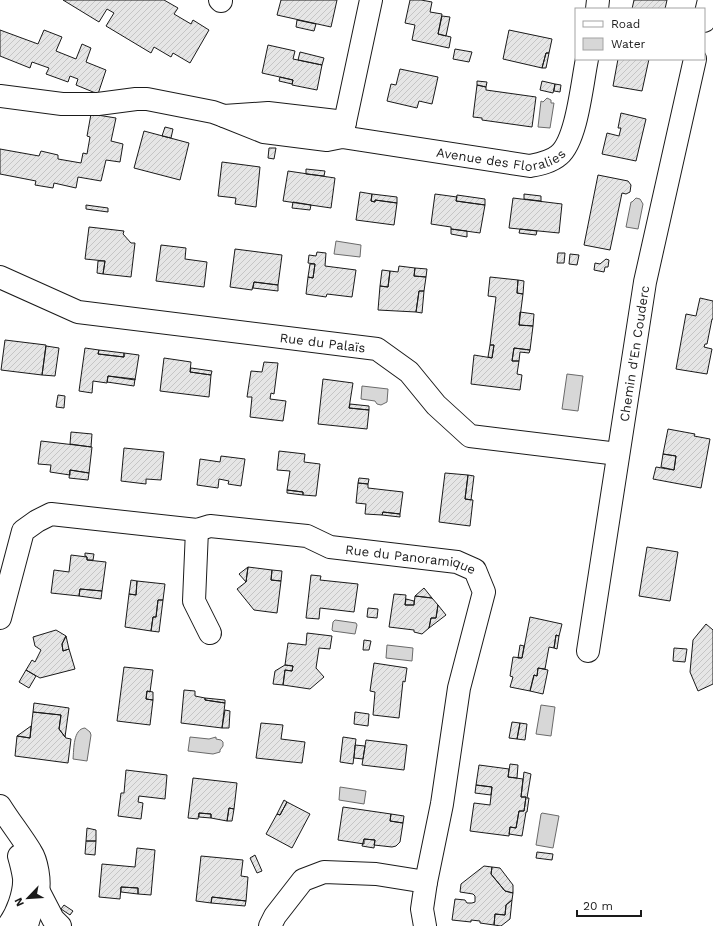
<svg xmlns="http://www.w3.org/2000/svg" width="713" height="926" font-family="'Work Sans',sans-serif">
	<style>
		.water { fill: #d7d7d7; stroke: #6a6a6a }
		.building { fill: url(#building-hatch); stroke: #1a1a1a }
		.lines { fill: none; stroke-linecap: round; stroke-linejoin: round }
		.minor-casing { stroke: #1a1a1a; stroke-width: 24 }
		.minor { stroke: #fff; stroke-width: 22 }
		.labels { text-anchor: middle; stroke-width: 3; stroke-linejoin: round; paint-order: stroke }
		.street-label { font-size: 13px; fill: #1a1a1a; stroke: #fff }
	</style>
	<defs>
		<pattern id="building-hatch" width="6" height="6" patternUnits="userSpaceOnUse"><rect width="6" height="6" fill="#e6e6e6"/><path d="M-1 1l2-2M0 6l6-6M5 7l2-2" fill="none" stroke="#c5c5c5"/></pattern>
	</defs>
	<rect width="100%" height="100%" fill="#fff"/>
	<path class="water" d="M547 98 551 100V103H554L550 128 538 127 541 101 543 102Z
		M636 198 640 199 643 204 638 229 626 227 631 202H632Z
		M336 241 361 245 360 257 334 254Z
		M567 374 583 376 578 411 562 409Z
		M362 386 388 389 387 402 381 405 377 404 375 401 361 399Z
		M335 620 356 623 357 625 355 634 333 631 332 630 333 622Z
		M387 645 413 648 412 661 386 658Z
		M541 705 555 707 551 736 536 734Z
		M85 728 90 732 91 735 87 761 73 759C74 749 73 729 85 728Z
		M190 737 209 739 216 737V739L221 740 223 742V746L220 750V752L213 754 188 751Z
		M340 787 366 791 364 804 339 800Z
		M542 813 559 816 553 848 536 845 541 814Z"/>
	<path class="building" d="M63 0H164L178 8 174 14 191 24 193 20 209 30 190 63 173 53 171 57 154 47 151 53 106 26 114 13 107 9 99 22Z
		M281 0H337L331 27 277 15Z
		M410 0H421L432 2 430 12 442 14 438 34 451 37 449 48 412 40 415 25 405 23Z
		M634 0H667L665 9H632Z
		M442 16 450 17 446 36 438 34Z
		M297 20 316 24 314 31 296 27Z
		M0 30 38 44 44 30 62 37 56 51 76 59 82 44 91 48 86 62 106 70 98 94 76 85 78 79 70 76 68 82 46 74 49 68 32 62 30 68 0 56Z
		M509 30 552 39 549 53H546L542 68 503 59Z
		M268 45 295 51 293 59 322 65 317 90 292 85 293 80 262 73Z
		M455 49 472 52 469 62 453 59Z
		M300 52 324 58 322 65 298 60Z
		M546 53H549L546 68H542Z
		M618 59H649L642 91 613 86Z
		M400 69 438 77 432 104 419 101 417 108 387 101 391 84 396 85Z
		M280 77 293 80 292 84 279 81Z
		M477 81 487 82 486 87 477 85Z
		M542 81 555 84 553 93 540 90Z
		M555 84 561 85 560 92 554 91Z
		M477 85 486 87V90L536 97 532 127 482 120V118L473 117Z
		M621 113 646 119 636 161 602 154 607 133 619 136 621 128H618Z
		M91 114 116 118 111 141 123 144 120 162 106 160 101 181 78 177 76 188 54 183 53 188 35 185 36 181 0 174V149L39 156 41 151 58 155V159L81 163 83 153 87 154 90 137 87 136Z
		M165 127 173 129 171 138 162 136Z
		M144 131 189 143 180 180 134 168Z
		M269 148H276L274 159 268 158Z
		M222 162 260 167 256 207 235 204 236 198 218 196Z
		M306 169 325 171 324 176 306 174Z
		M288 171 335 178 331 208 283 201Z
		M598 175 628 181 631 185 630 192 626 194 622 193 610 250 584 245Z
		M360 192 372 194 371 201 375 202V200L397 203 394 225 356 220Z
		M372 194 397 197V203L375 200V202L371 201Z
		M435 194 457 197 456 201 485 205 480 233 451 229V227L431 224Z
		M524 194 541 196V201L524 199Z
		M457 195 485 199V205L456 201Z
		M513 198 562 204 559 233 509 228Z
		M293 202 311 205 310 210 292 208Z
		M86 205 108 208V212L86 209Z
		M89 227 124 231 123 234 131 243H135L131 277 103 274 105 261 85 259Z
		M451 229 467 231V237L451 234Z
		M520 229 537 231 536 235 519 233Z
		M161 245 186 248 185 259 207 262 204 287 156 281Z
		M235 249 282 255 278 285 254 282 252 290 230 287Z
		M317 252 326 253 325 266 356 270 352 297 327 294 326 297 306 294 308 277 313 278 315 264 308 263 309 255 316 256Z
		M558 253H565L564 263H557Z
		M570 254 579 255 577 265 569 264Z
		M606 259 609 260 608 267H605L604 272 594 270 595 263 600 264Z
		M98 261H105L103 274 97 273Z
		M310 264H315L313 278 308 277Z
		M399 266 415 268 414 276 426 277 424 291H419L416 312 378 310 380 286 388 287 390 271 398 272Z
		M415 268 427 269 426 277 414 276Z
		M382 270 390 271 388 287 380 286Z
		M490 277 518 280 517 293 523 294 519 325 533 326 530 350 514 348 512 361H519L517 374 522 375 520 390 471 384 474 355 492 358 494 345H490L496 297 488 296Z
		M518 280 524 281 523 294 517 293Z
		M254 282 278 285V291L253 288Z
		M419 291H424L422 313 416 312Z
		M700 298 713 301V319H712L707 344H705L704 347 712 349 707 374 676 369 686 314 696 316Z
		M520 312 534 314 533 326 519 325Z
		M5 340 46 345 42 375 1 370Z
		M490 345H494L492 358 488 357Z
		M46 346 59 348 55 376 42 375Z
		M85 348 99 350 98 354 124 357V353L139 355 135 380 108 376 107 383 93 381 92 393 79 391Z
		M514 348 530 350 529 353 520 352 519 361H512Z
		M99 350 124 353V357L98 354Z
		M164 358 191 362 190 372 211 375 209 397 160 391Z
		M264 362 278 363 274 394 271 393 270 399 286 401 283 421 250 417 252 397H247L251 371 262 372Z
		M191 368 212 371 211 375 190 372Z
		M108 376 135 379 134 386 107 382Z
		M323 379 353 383 349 408 369 410 367 429 318 424Z
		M58 395 65 396 64 408 56 407Z
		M350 404 369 406V410L349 408Z
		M668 429 695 434 694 436 710 439 701 488 653 479 656 467 674 470 676 456 663 454Z
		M71 432 92 434 91 447 70 444Z
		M41 441 92 447 89 473 70 470V475L50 472 51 465 38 464Z
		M124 448 164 452 161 480 146 479V484L121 481Z
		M279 451 305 454 304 462 320 464 316 496 303 495V492L287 490 290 471 277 470Z
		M663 454 676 456 674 470 661 467Z
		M221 456 245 459 241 486 228 484 229 481 219 479 218 488 197 485 200 459 220 462Z
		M70 470 89 473 88 480 69 478Z
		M445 473 468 475 465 499 473 500 470 526 439 522Z
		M468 475 474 476 471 500 465 499Z
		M359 478 369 479 368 484 358 483Z
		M358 483 368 484V488L403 492 400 514 383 512 382 515 365 514 366 504 356 503Z
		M287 490 303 492V495L287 493Z
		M383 512 400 514V517L382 515Z
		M647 547 678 552 670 601 639 596Z
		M85 553 94 554 93 560H87V557L85 556Z
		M71 555 87 557V560L106 562 102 591 80 589 79 596 51 593 54 570 69 572Z
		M248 567 272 570 271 580 281 581 277 613 254 610 237 589 246 582Z
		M248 567 246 582 239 574Z
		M272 570 282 571 281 581 271 580Z
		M311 575 321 576 320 580 358 584 354 612 320 608 319 619 306 618Z
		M131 580 137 581 136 595 129 594Z
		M137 581 165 584 163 600H158L156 617H153L151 631 125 627 129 594 136 595Z
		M424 588 432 598 415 596Z
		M80 589 102 591 101 599 79 596Z
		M394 594 406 595 405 605H414L415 596 432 598 438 605 436 618H431L429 628 422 634 414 632V630L389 627Z
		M406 599 414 601V605H405Z
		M158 600H163L159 632 151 631 153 617H156Z
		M438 605 446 615 429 628 431 618H436Z
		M368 608 378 609 377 618 367 617Z
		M530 617 562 624 559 636 556 635 554 648 549 647 545 669 538 668 537 676 534 675 530 691 510 687 513 677 510 676 513 657 522 658Z
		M706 624 713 630V684L698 691 690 672 693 640Z
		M56 630 66 636 62 644 63 651 69 649 75 669 40 678 26 670 32 660 35 662 41 650 35 646 33 637Z
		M307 633 332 636 330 649 319 648 316 668 324 677 310 689 283 685 285 670 292 671 293 666 285 665 288 643 306 645Z
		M556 635 559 636 557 649 554 648Z
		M66 636 69 649 63 651 62 644Z
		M364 640 371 641 369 650H363Z
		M520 645 524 646 522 658H518Z
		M674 648 687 649 685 662 673 661Z
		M374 663 407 668 405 682 403 681 399 718 373 715 375 692 370 691Z
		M285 665 293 666 292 671 285 670 283 685 273 684 275 671Z
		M124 667 153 670 150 692 147 691 146 699 153 700 150 725 117 721Z
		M538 668 548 670 543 694 530 691 534 675 537 676Z
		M26 670 36 676 29 688 19 682Z
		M184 690 195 691V696L205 698V700L225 703 222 728 181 723Z
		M147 691 153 692V700L146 699Z
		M205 698 225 700V703L205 700Z
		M34 703 69 708 65 737 59 729 61 715 33 712Z
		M225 710 230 711 229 728H222Z
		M33 712 61 715 59 729 66 738 71 739 68 763 15 756 17 736 30 738Z
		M355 712 369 714 368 726 354 724Z
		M512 722 520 723 517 739 509 738Z
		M261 723 283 725 281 739 305 742 302 763 256 758Z
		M520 723 527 724 525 740 517 739Z
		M31 726 30 738 17 736Z
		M343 737 356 739 353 764 340 762Z
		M366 740 407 745 404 770 362 765Z
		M355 745 365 746 363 759 354 758Z
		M510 764 518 765 517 778 508 777Z
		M479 765 509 769 508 777 523 779 521 797H526L524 811H519L516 828 510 827 509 836 470 831 474 803 490 805 492 787 476 785Z
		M126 770 167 775 165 799 139 796 138 802 143 803 141 819 118 816 121 793H124Z
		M524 772 531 774 527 798H529L527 812H526L522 836 509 834 510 827 516 828 519 811H524L526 797H521Z
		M193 778 237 783 234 809 229 808 227 821 211 818V814L199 813 198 819 188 818Z
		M476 785 492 787 491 795 475 793Z
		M284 800 287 802 280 815 277 814Z
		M287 802 310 814 292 848 266 834 277 814 280 815Z
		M343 807 391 814 390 821 403 823 400 842 396 846 392 847 374 845 375 840 364 839V844L338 840Z
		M229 808 234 809 232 821H227Z
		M199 813 211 814V818L199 817Z
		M391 814 404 816 403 823 390 821Z
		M87 828 96 830V841H86Z
		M364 839 375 840 374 848 362 846Z
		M86 841H96L95 855 85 854Z
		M137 848 155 850 151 895 138 894V888L121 887 120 899 99 897 102 864 135 867Z
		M537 852 553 854 552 860 536 858Z
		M255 855 262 871 257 873 250 858Z
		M201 856 243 860 241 876 248 877 246 901 212 897 211 903 196 901Z
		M484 866 492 867 491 874 505 891 513 893 512 900 506 905 505 915 495 914 494 925 480 923V921L471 920V922L452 920 455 899 465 900 467 903H472L475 902V896L473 894 460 892 461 884Z
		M492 867 500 868 513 885V893L505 891 491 874Z
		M121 887 138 888V894L121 892Z
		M212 897 246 901 245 906 211 903Z
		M512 900 510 919 501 926 494 925 495 914 505 915 506 905Z
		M64 905 73 911 70 915 61 909Z"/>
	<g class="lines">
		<g class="minor-casing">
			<g id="minor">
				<path d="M220 0 221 1"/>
				<path d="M597 9 598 0"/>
				<path d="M704 21 709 0"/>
				<path d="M0 96 62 104H98L136 99H147L213 112 224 116"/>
				<path id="s1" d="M345 122 268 113 224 116 264 132 327 140 342 137 530 166C540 164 551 162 559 155 577 140 582 83 587 59"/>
				<path d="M342 136 371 0"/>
				<path id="s2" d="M0 277 78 312 377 349 409 372 436 405 470 436 618 454"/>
				<path d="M197 530 194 601 210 633"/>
				<path id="s3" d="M0 618 23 531 37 521 51 514 197 530 210 526 307 536 330 547 457 562 475 570 484 592 459 688 442 804 426 882"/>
				<path id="s4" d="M588 651 645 282 695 59"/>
				<path d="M0 806C10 822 22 837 31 852 37 861 40 881 38 891 36 903 29 914 27 926"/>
				<path d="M38 890 53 919 60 926"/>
				<path d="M8 926C17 914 25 893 24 878 23 871 21 863 19 856"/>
				<path d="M270 926 275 916 303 880 324 872 376 874 426 882 422 909 425 926"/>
			</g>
		</g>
		<use href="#minor" class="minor"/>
	</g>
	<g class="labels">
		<g class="street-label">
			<text dy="5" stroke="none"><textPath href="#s1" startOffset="405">Avenue des Floralies</textPath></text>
			<text dy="5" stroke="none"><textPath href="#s2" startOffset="332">Rue du Palaïs</textPath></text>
			<text dy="5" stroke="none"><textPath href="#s4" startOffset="301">Chemin d'En Couderc</textPath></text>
			<text dy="5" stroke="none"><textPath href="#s3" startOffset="488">Rue du Panoramique</textPath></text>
		</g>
	</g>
	<rect x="575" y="8" width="130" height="52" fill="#ffffff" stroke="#a3a3a3"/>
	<rect x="583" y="21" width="20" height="6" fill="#ffffff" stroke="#a3a3a3"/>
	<text x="611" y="28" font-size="12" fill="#1a1a1a">Road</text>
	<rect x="583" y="38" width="20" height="12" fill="#d7d7d7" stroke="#a3a3a3"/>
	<text x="611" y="48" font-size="12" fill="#1a1a1a">Water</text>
	<g transform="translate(28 898) rotate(245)" stroke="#ffffff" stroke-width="3" paint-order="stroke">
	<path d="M0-3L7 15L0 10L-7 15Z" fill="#1a1a1a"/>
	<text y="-6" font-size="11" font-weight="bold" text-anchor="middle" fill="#1a1a1a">N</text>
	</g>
	<path d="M577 910v6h64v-6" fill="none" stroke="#1a1a1a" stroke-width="2"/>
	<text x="583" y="910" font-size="12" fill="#1a1a1a" stroke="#ffffff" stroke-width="3" paint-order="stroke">20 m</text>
</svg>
